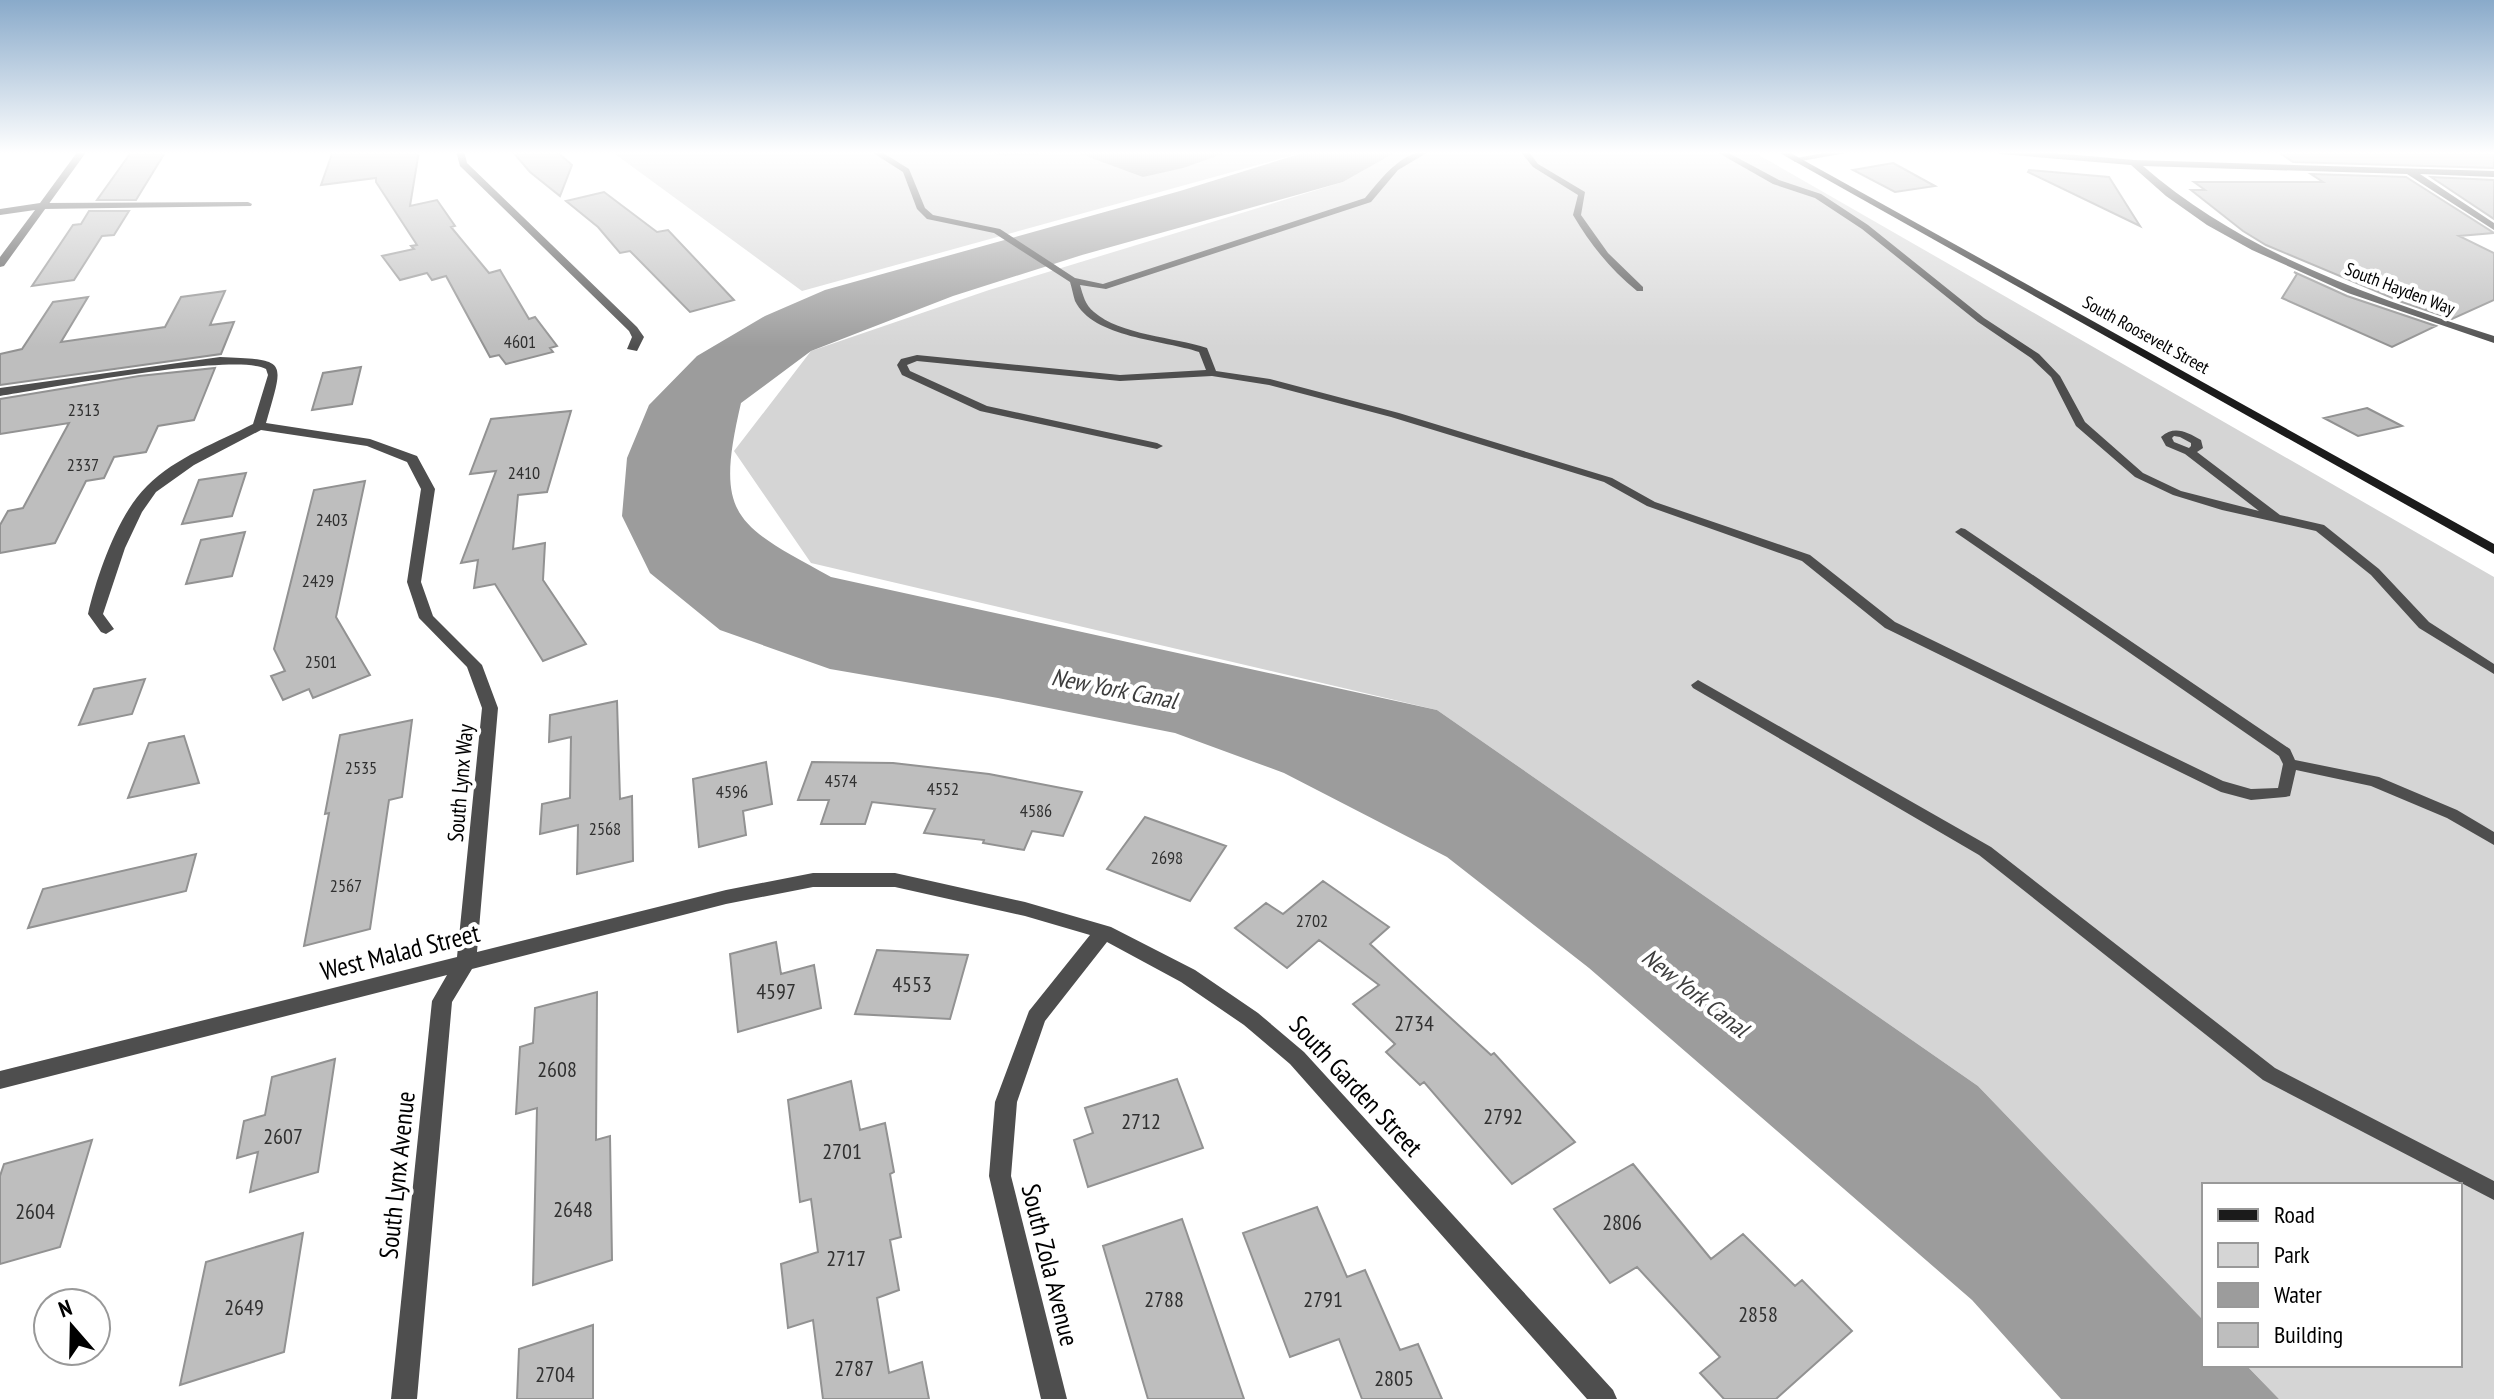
<svg xmlns="http://www.w3.org/2000/svg" width="2494" height="1399" font-family="'PT Sans Narrow',sans-serif">
	<style>
		.green { fill: #d5d5d5 }
		.water { fill: #9c9c9c }
		.building { fill: #bebebe; stroke: #929292; stroke-width: 2 }
		.lines { fill: none; stroke-linecap: round; stroke-linejoin: round }
		.lane { fill: #4e4e4e; fill-rule: evenodd }
		.street { fill: #4e4e4e; fill-rule: evenodd }
		.secondary { fill: #1b1b1b; fill-rule: evenodd }
		.labels { text-anchor: middle; stroke-width: 8; stroke-linejoin: round; paint-order: stroke }
		.far-street-label { font-size: 18px; fill: #000; stroke: #fff }
		.number-label { font-size: 18px; fill: #303030 }
		.street-label { font-size: 22px; fill: #000; stroke: #fff }
		.near-number-label { font-size: 22px; fill: #303030 }
		.water-label { font-size: 24px; font-style: italic; fill: #3d3d3d; stroke: #fff }
		.near-street-label { font-size: 26px; fill: #000; stroke: #fff }
	</style>
	<rect width="100%" height="100%" fill="#fff"/>
	<path class="green" d="M611 151H1308L802 291Z
		M1398 151H1752L2494 577V1399H2279L2246 1365H2460V1185H2204V1321L1978 1086 1437 710 811 563 734 451 811 351 989 290 1343 182Z"/>
	<path class="water" d="M981 151H1231L1183 168 1143 177 1075 152 1006 156Z
		M1309 151H1398L1343 182 1082 255 953 296 811 351 741 403C714 518 735 524 831 577L1437 710 1978 1086 2204 1321V1365H2246L2279 1399H2061L1972 1300 1589 968 1447 857 1284 773 1175 733 998 698 830 669 720 630 650 573 622 516 627 458 649 405 697 356 765 316 825 290 1180 191Z"/>
	<path class="building" d="M132 151H166L136 200H97Z
		M333 151H419L410 206 437 200 455 226 451 227 489 273 500 270 529 319 535 317 557 346 550 348 553 352 506 364 499 355 490 357 446 276 432 280 427 273 400 280 382 256 414 249 411 246 417 245 376 182V178L321 185Z
		M512 151H556L572 165 560 196 530 172Z
		M2277 151H2494V168L2293 162Z
		M1893 163 1935 186 1895 192 1853 170Z
		M2029 170 2109 177 2140 226 2028 172Z
		M2311 174 2406 177 2494 233 2459 236 2494 253V300L2452 319 2402 302 2266 245 2243 231 2191 190H2205L2194 182H2323Z
		M2431 177 2494 180V219Z
		M604 192 657 232 668 230 734 300 690 312 630 251 620 253 598 227 566 201Z
		M89 211H129L114 235 102 236 74 280 32 286 73 225 81 224Z
		M2294 272 2347 296 2436 326 2392 347 2282 298 2297 274Z
		M225 291 210 325 234 322 221 354 0 385V354L22 349 53 302 88 297 61 342 165 327 181 297Z
		M361 367 352 404 312 410 323 373Z
		M215 368 194 420 158 426 146 452 114 457 104 478 86 481 55 543 0 553V525L8 511 23 508 69 423 0 434V399L139 376Z
		M2367 408 2402 426 2358 436 2324 418Z
		M571 411 547 492 518 495 513 549 545 543 543 580 586 644 543 661 495 584 474 588 478 560 461 563 496 471 470 474 491 419Z
		M246 473 232 516 182 524 199 480Z
		M365 481 336 617 370 675 313 698 309 689 283 700 271 676 285 671 274 649 314 490Z
		M245 532 232 576 186 584 201 540Z
		M145 679 132 714 79 725 94 689Z
		M617 701 620 799 632 796 633 861 577 874 578 825 540 834 542 804 570 798 571 737 549 742 550 715Z
		M412 720 402 797 389 800 370 929 304 946 329 813 325 814 340 735Z
		M184 736 199 783 128 798 149 743Z
		M766 762 772 804 743 811 746 835 699 847 693 779Z
		M812 762 893 763 989 774 1082 792 1063 836 1032 831 1024 850 983 843 984 840 924 833 935 809 872 802 865 824H821L829 800H798Z
		M1145 817 1226 846 1190 901 1107 869Z
		M196 854 186 891 28 928 43 889Z
		M1323 881 1389 927 1370 944 1491 1055 1494 1053 1575 1142 1512 1184 1424 1082 1420 1085 1386 1052 1395 1044 1353 1004 1379 985 1319 940 1287 968 1235 928 1266 903 1283 914Z
		M776 942 781 974 814 965 821 1008 738 1032 730 954Z
		M877 950 968 955 950 1019 855 1014Z
		M597 992 596 1140 610 1136 612 1260 533 1285 537 1108 516 1114 520 1047 533 1043 535 1008Z
		M335 1059 318 1172 250 1192 258 1152 237 1158 244 1121 265 1115 272 1077Z
		M1177 1079 1203 1148 1088 1187 1074 1140 1093 1133 1085 1108Z
		M851 1081 860 1130 885 1123 894 1172 890 1174 901 1237 890 1240 899 1290 877 1298 889 1373 922 1362 929 1399H823L813 1320 788 1328 781 1264 818 1252 811 1199 800 1202 788 1100Z
		M92 1140 60 1247 0 1264V1176L4 1164Z
		M1633 1164 1711 1259 1743 1234 1795 1286 1802 1280 1852 1331 1776 1399H1724L1700 1373 1720 1357 1637 1267 1610 1283 1554 1209Z
		M1317 1207 1347 1277 1365 1270 1400 1350 1418 1344 1442 1399H1362L1339 1339 1290 1357 1243 1233Z
		M1182 1219 1244 1399H1148L1103 1246Z
		M303 1233 284 1352 180 1385 206 1262Z
		M593 1325V1399H517L519 1349Z"/>
	<g class="lines">
		<path class="lane" d="M870 151H880L909 169 925 208 933 215 1000 229 1075 278 1103 284 1365 198C1382 178 1401 151 1430 151L1398 170 1371 202 1106 289 1080 285C1083 295 1085 305 1094 312 1120 335 1174 337 1207 348L1216 371 1270 379 1399 413 1612 478 1655 502 1810 555 1895 622 2223 781 2251 789 2278 788 2283 764 2279 756 1955 532 1961 528 1965 529 2290 749 2295 760 2379 777 2457 810 2494 832V845L2447 818 2371 786 2296 770 2290 796 2285 797 2251 800 2221 792 1885 628 1802 561 1647 506 1604 482 1391 417 1269 385 1212 376 1120 381 917 361 907 365 910 371 987 406 1157 443 1163 446 1157 449 980 411 902 375 897 365 901 359 917 355 1120 375 1206 370 1199 352C1164 340 1093 338 1075 301 1073 295 1072 288 1070 282L994 233 927 219 917 209 903 172Z
			M1520 151H1528L1538 164 1585 192 1581 215 1608 253 1643 287V291H1637C1610 269 1590 244 1573 215L1578 195 1533 167Z
			M1715 151H1725L1779 180 1821 194 1868 225 1984 318 2039 354 2060 376 2085 422 2143 473 2181 491 2259 511 2185 454 2166 446 2161 437C2174 425 2187 432 2201 440L2203 448 2197 452 2280 515 2324 525 2379 569 2429 622 2494 664V674L2419 628 2371 575 2316 531 2222 510 2173 495 2135 477 2076 426 2051 377 2031 358 1978 322 1862 229 1815 198 1773 184ZM2174 436 2180 437 2191 443V446L2189 448 2174 442 2172 438Z
			M248 202 252 204 251 206 42 209 38 206 42 203Z
			M1698 680 1991 847 2275 1068 2494 1181V1200L2263 1080 1979 855 1693 688 1691 685Z"/>
		<path class="street" d="M78 151H87L4 266 0 267V257L35 210 0 215V209L40 203Z
			M456 151H464L467 163 637 327 644 337 637 351 627 349 632 337 629 331 460 166Z
			M1834 151H1858L1795 162 1791 159Z
			M1996 151H2031L2134 160 2494 171V177L2420 174 2494 223V230L2407 174 2143 166C2243 253 2369 296 2494 336V343L2348 293 2252 250 2207 225 2166 196 2131 165 2000 154Z
			M220 357C289 360 284 359 266 423L370 439 417 456 435 489 421 582 433 616 482 665 498 708 477 952 726 890 813 873H895L1025 902 1111 927 1195 970 1258 1013 1304 1052 1613 1390 1617 1399H1587L1290 1064 1244 1025 1181 982 1107 942 1045 1021 1017 1102 1011 1176 1067 1399H1041L989 1176 995 1102 1029 1011 1090 935 1025 916 895 887H813L726 904 472 969 452 1002 417 1399H391L432 1001 447 975 0 1089V1071L457 957 482 708 467 667 419 618 407 582 421 489 407 462 367 446 261 430 194 465 156 492 142 512 125 548 103 614 114 629 106 634 101 632 88 614C97 575 118 514 147 486 176 457 218 442 253 424L268 375 266 369C236 352 45 389 0 396V388Z"/>
		<path class="secondary" d="M1776 151H1787L2494 544V554Z"/>
	</g>
	<linearGradient id="sky" x2="0" y2="1"><stop stop-color="#89aaca"/><stop offset="0.44" stop-color="#fff"/><stop offset="1" stop-color="#fff" stop-opacity="0"/></linearGradient>
	<rect width="2494" height="347" fill="url(#sky)"/>
	<g class="labels">
		<g class="far-street-label">
			<text transform="translate(2400 289) rotate(21)" y="6">South Hayden Way</text>
			<text transform="translate(2146 335) rotate(29)" y="6">South Roosevelt Street</text>
		</g>
		<g class="number-label">
			<text x="520" y="348">4601</text>
			<text x="84" y="416">2313</text>
			<text x="83" y="471">2337</text>
			<text x="524" y="479">2410</text>
			<text x="332" y="526">2403</text>
			<text x="318" y="587">2429</text>
			<text x="321" y="668">2501</text>
			<text x="361" y="774">2535</text>
			<text x="841" y="787">4574</text>
			<text x="943" y="795">4552</text>
			<text x="732" y="798">4596</text>
			<text x="1036" y="817">4586</text>
			<text x="605" y="835">2568</text>
			<text x="1167" y="864">2698</text>
			<text x="346" y="892">2567</text>
			<text x="1312" y="927">2702</text>
		</g>
		<g class="street-label">
			<text transform="translate(460 783) rotate(-85)" y="8">South Lynx Way</text>
		</g>
		<g class="near-number-label">
			<text x="912" y="992">4553</text>
			<text x="776" y="999">4597</text>
			<text x="1414" y="1031">2734</text>
			<text x="557" y="1077">2608</text>
			<text x="1503" y="1124">2792</text>
			<text x="1141" y="1129">2712</text>
			<text x="283" y="1144">2607</text>
			<text x="842" y="1159">2701</text>
			<text x="573" y="1217">2648</text>
			<text x="35" y="1219">2604</text>
			<text x="1622" y="1230">2806</text>
			<text x="846" y="1266">2717</text>
			<text x="1164" y="1307">2788</text>
			<text x="1323" y="1307">2791</text>
			<text x="244" y="1315">2649</text>
			<text x="1758" y="1322">2858</text>
			<text x="854" y="1376">2787</text>
			<text x="555" y="1382">2704</text>
			<text x="1394" y="1386">2805</text>
		</g>
		<g class="water-label">
			<text transform="translate(1114 689) rotate(11)" y="8">New York Canal</text>
			<text transform="translate(1695 993) rotate(38)" y="8">New York Canal</text>
		</g>
		<g class="near-street-label">
			<text transform="translate(400 952) rotate(-14)" y="9">West Malad Street</text>
			<text transform="translate(1356 1086) rotate(47)" y="9">South Garden Street</text>
			<text transform="translate(397 1175) rotate(-84)" y="9">South Lynx Avenue</text>
			<text transform="translate(1050 1265) rotate(76)" y="9">South Zola Avenue</text>
		</g>
	</g>
	<rect x="2202" y="1183" width="260" height="184" fill="#ffffff" stroke="#999999" stroke-width="2"/>
	<rect x="2218" y="1209" width="40" height="12" fill="#1b1b1b" stroke="#999999" stroke-width="2"/>
	<text x="2274" y="1223" font-size="24" fill="#000000">Road</text>
	<rect x="2218" y="1243" width="40" height="24" fill="#d5d5d5" stroke="#999999" stroke-width="2"/>
	<text x="2274" y="1263" font-size="24" fill="#000000">Park</text>
	<rect x="2218" y="1283" width="40" height="24" fill="#9c9c9c" stroke="#999999" stroke-width="2"/>
	<text x="2274" y="1303" font-size="24" fill="#000000">Water</text>
	<rect x="2218" y="1323" width="40" height="24" fill="#bebebe" stroke="#999999" stroke-width="2"/>
	<text x="2274" y="1343" font-size="24" fill="#000000">Building</text>
	<g transform="translate(72 1327) rotate(340)"><circle r="38" fill="#ffffff" stroke="#999999" stroke-width="2"/>
	<path d="M0-6L14 30L0 20L-14 30Z" fill="#000000"/>
	<text y="-12" font-size="22" font-weight="bold" text-anchor="middle" fill="#000000">N</text>
	</g>
</svg>
